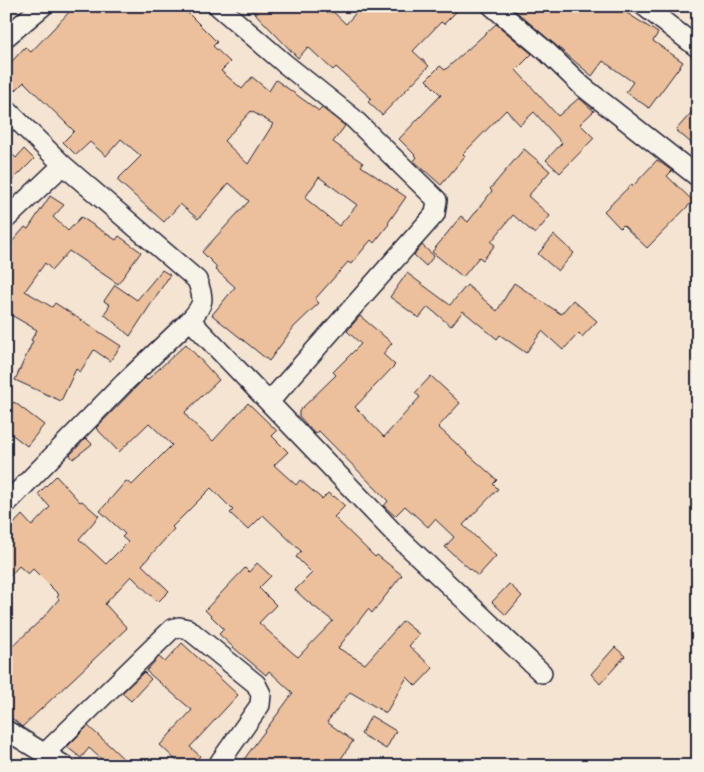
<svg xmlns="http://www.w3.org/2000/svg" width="704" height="772" font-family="'Patrick Hand',sans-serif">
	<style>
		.building { fill: #ecc09c; stroke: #22223b; fill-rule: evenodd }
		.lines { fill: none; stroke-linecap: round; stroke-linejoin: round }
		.minor-casing { stroke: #22223b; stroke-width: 22 }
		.minor { stroke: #f7f3e8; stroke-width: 19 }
	</style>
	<rect width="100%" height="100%" fill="#f4e4d1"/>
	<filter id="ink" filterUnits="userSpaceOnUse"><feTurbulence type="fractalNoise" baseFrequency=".02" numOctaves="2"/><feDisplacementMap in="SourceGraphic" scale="10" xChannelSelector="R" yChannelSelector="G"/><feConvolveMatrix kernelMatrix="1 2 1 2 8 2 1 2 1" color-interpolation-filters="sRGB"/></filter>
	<g filter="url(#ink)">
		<path class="building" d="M75 6H181L217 42 213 46 230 62 221 71 242 89 252 77 269 91 276 80 319 111 322 108 345 126 333 142 363 163 361 166 406 197 388 223 389 224 374 243 371 240 351 264 348 262 315 299 319 303 294 327 269 361 212 315 235 287 215 269 217 267 202 252 249 201 229 183 198 219 180 204 164 222 117 180 141 156 121 139 106 156 90 142 76 155 63 142 74 131 24 82 15 91 6 83V68L25 47 31 52ZM251 111 273 124 248 164 224 141ZM319 177 357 205 339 226 305 198Z
			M248 6H327L346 24 362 6H462L444 24 441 22 413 51 429 66 382 115 368 102 371 98 336 67 333 70 308 47 298 58Z
			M516 6H616L658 33 653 41 683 62 649 108 626 92 633 82 603 61 592 76 513 9Z
			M496 24 532 54 516 70 558 116 579 98 594 111 580 124 594 138 560 173 546 160 562 143 534 112 520 125 506 110 463 154 465 156 441 185 414 161 417 157 399 139 441 95 426 80 440 66 445 70Z
			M698 105V149L676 130Z
			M6 148 16 158 24 149 34 159 6 187Z
			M524 149 550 171 528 196 550 216 535 234 513 215 491 242 495 245 483 260 479 257 463 277 432 252 461 216 468 222 492 191 490 189Z
			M657 160 672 171 667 176 693 201 647 248 623 225 620 228 604 211 632 184 633 186Z
			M50 196 64 205 53 217 68 231 81 217 116 240 119 236 141 252 118 284 69 251 52 270 45 263 25 291 52 307 55 303 121 346 110 361 94 350 80 372 76 369 61 401 15 380 33 341 31 340 37 330 6 312V249L25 227 28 229Z
			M554 235 574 253 558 271 538 254Z
			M422 245 434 256 426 266 414 255Z
			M162 270 170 275 130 336 104 314 110 305 104 301 115 285 137 300Z
			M407 273 450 305 467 285 497 311 514 283 561 314 573 300 597 321 582 337 579 333 563 350 542 331 526 353 500 335 497 339 463 311 451 326 428 307 419 318 390 297Z
			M360 316 392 343 383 354 395 365 355 407 384 437 420 397 415 393 431 376 460 403 438 427 497 480 493 484 498 489 463 525 496 556 478 576 445 547 454 537 435 519 428 527 405 506 395 516 384 506 388 501 319 431 315 434 299 416V411L336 375 333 372 361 344 347 331Z
			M186 344 219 380 185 412 188 418 213 441 248 403 277 431 272 436 288 452 274 465 296 485 300 480 322 499 328 493 333 497 334 496 345 506 334 517 375 557 377 555 402 575 372 613 368 609 338 648 365 664 403 621 419 634 409 646 433 668 416 686 407 677 386 713 350 692 327 722 353 741 336 766H309L300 759 295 766H239L293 693 269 671 266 675 234 648 219 634 224 629 205 610 245 568 249 572 257 563 271 576 259 588 276 605 259 623 294 654 298 657 333 621 307 601 295 590 312 573 296 557 301 551 263 515 248 530 230 513 233 510 211 488 172 527 174 529 142 565 169 591 158 602 131 576 105 604 127 628 22 727 6 713V652L42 619 59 599 57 597 59 595 33 569 28 574 19 566 6 580V532L22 515 32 526 50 507 38 494 56 476 80 502 82 501 99 516 79 539 106 564 128 542 122 537 125 534 100 511 126 481 132 485 172 445 149 423 119 452 96 428 145 378 147 380Z
			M14 402 44 425 27 446 6 430V411Z
			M86 438 92 444 73 459 70 455Z
			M509 584 522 596 506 615 492 602Z
			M182 643 238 695 190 747 200 756 191 766H182L160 745 192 710 146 671 159 657 165 662Z
			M615 647 625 656 600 684 591 674Z
			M144 672 151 679 131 701 122 693Z
			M371 716 396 731 386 749 361 734Z
			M88 726 110 746 131 766H109L89 748 81 758 67 747Z"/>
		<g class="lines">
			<g class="minor-casing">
				<path id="minor" d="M218 6 284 63 353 118 437 200 435 214 269 402
					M492 6 547 52 582 86 698 177
					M644 6 698 48
					M6 37 43 6
					M6 109 63 165 197 280C204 299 205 304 190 320L124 383 6 504
					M6 219 63 165
					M190 320 397 536 542 673
					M6 730 65 766
					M44 754 172 629 179 627 188 629 256 684 261 694 260 705 217 766"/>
			</g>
			<use href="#minor" class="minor"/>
		</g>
	</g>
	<rect width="704" height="772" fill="none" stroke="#f7f3e8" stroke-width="25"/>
	<rect x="12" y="12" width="679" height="747" fill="none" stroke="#22223b" stroke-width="2" filter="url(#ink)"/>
</svg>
